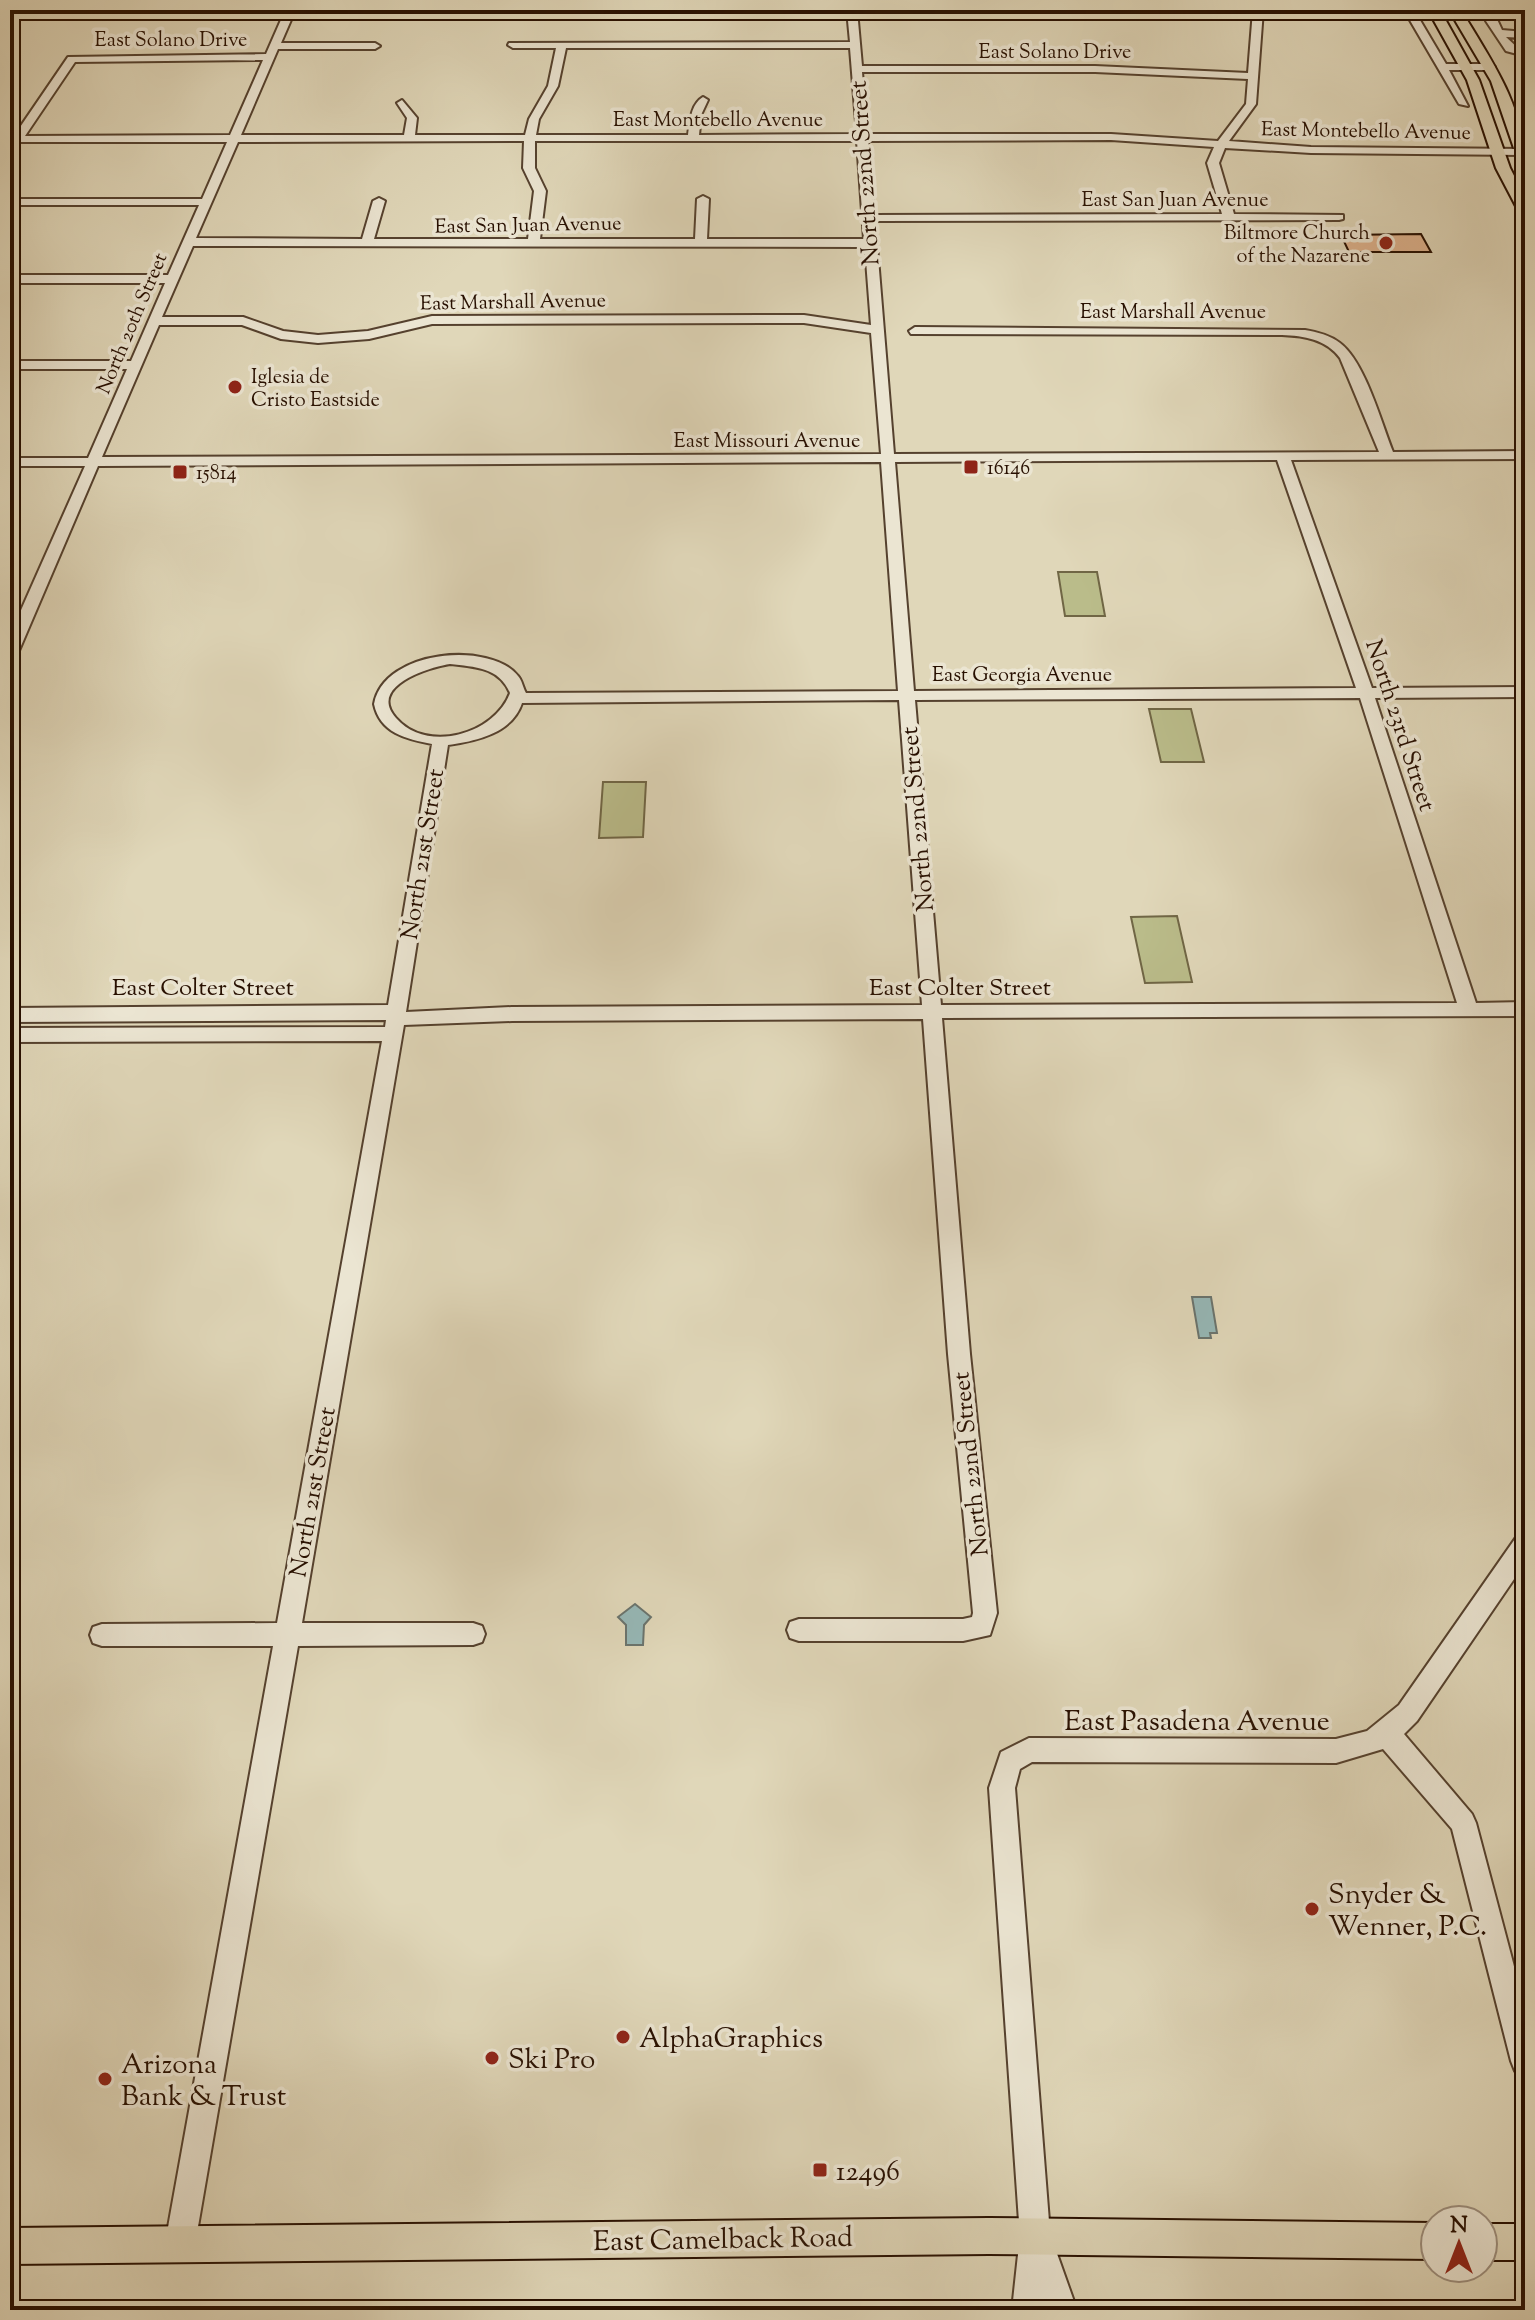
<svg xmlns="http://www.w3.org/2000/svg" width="1535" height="2320" font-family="'Sorts Mill Goudy',serif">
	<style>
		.green { fill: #babc8a; stroke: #706645; stroke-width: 2 }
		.water { fill: #96b8b7; stroke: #6a746e; stroke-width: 2 }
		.building { fill: #deb38e; stroke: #270f00; stroke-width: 2 }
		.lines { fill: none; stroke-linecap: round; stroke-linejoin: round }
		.minor-casing { stroke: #55412e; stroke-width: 4 }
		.major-casing { stroke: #270f00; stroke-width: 4 }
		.minor { fill: #ebe5d2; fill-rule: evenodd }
		.major { fill: #e0d7b9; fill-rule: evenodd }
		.poi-dot { fill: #8f2418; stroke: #ebe5d2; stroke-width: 3 }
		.labels { text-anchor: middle; stroke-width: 7; stroke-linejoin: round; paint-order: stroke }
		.far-street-label { font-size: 20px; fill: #270f00; stroke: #ebe5d2 }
		.far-poi-label { font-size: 20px; fill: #270f00; stroke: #ebe5d2; text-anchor: start }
		.street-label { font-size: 24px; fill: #270f00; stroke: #ebe5d2 }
		.near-street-label { font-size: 28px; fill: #270f00; stroke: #ebe5d2 }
		.near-poi-label { font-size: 28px; fill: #270f00; stroke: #ebe5d2; text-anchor: start }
	</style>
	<rect width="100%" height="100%" fill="#e0d7b9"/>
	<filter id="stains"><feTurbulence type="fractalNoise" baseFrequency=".0025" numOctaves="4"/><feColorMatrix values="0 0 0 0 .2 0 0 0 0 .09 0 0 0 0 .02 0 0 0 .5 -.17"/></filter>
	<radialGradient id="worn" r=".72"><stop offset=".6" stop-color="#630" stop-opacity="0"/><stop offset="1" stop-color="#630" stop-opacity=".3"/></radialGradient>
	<path class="green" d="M1058 572H1097L1105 616H1065Z
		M1149 709H1191L1204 762H1161Z
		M603 782H646L643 837 599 838Z
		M1177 916 1192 982 1145 983 1131 917Z"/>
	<path class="water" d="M1192 1297H1211L1217 1333H1210L1211 1338H1199Z
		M635 1604 651 1617 644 1625 643 1645H626V1625L618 1617Z"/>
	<path class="building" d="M1421 234 1431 252H1349L1341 235Z"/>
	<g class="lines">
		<g class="minor-casing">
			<path id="minor" d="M10 10H315L294 13 281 43H375L380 46 375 49H278L241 135H404L407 118 397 103 402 100 417 118 415 135H525L529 119 548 86 556 48H513L508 45 509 43 850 42 847 10H857L862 66H1095L1248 73 1253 10H1263L1256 104 1229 141 1311 147 1525 149 1522 155 1311 153 1225 148 1219 163 1234 214 1343 215V219L1339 220 875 221 894 454 1379 452 1340 358C1326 339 1304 336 1282 335L911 334 909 331 915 327 1305 330C1317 332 1330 335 1340 343 1365 362 1381 422 1393 452L1525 451V459L1291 460 1372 688 1525 687V697L1375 698 1476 1003 1525 1002V1016L942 1018 970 1354 997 1613 990 1635 963 1641H799L790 1638 787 1630 790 1622 799 1619H963L972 1617 973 1613 948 1354 923 1019 512 1021 404 1025 302 1623H473L482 1626 485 1634 482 1642 473 1645 298 1646 195 2244 191 2255 180 2259 169 2255 165 2244 273 1646H102L93 1643 90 1635 93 1627 102 1624 277 1623 382 1041 10 1042V1028L385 1027 386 1020 10 1022V1008L388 1005 432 744C406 739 380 733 374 704 384 649 491 641 518 676 522 680 523 688 526 693L898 691 881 462 98 466 18 653 10 658V635L85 466H10V458H88L127 369H10V361H131L165 283H10V275H168L199 205H10V199H202L227 142H10V136H14L68 57 266 54 284 13 10 14ZM566 48H850L857 134 699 135 701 115 708 100 703 97C691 104 690 121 688 135H536L539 119 558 86ZM263 60 230 135 25 136 75 62ZM862 72H1095L1248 79 1246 104 1218 141 1111 134H867ZM1111 140 1214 147 1207 163 1222 214 874 215 868 141ZM524 141 523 168 534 191 528 239H374L385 201 379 198 373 201 362 239 196 238 238 142ZM535 141H857L864 239H707L709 199 703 196 697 199 695 239H540L546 191 535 168ZM193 246 865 247 871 325 804 315 432 316 368 331 318 335 283 331 243 317H162ZM804 323 871 333 881 454 102 457 159 325H242L281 339 318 343 369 339 432 324ZM1277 460 1356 688 914 691 895 462ZM450 664C475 667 499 667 510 693 495 734 427 754 396 718 367 686 430 667 450 664ZM1360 698 1457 1003 941 1005 915 700ZM899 700 922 1005 512 1007 406 1012 448 745C477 741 512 733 522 703Z
				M1404 10H1414L1446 64H1490L1495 67 1490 70H1449L1468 106 1459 104Z
				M1489 15H1495L1502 30 1525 32V38L1506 37 1521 51V55L1506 51 1486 21Z
				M1525 1533V1563L1417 1721 1404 1734 1472 1814 1476 1823 1525 2008V2075L1515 2071 1511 2061 1452 1829 1383 1749 1336 1763 1032 1762 1020 1769 1015 1788 1050 2234 1077 2310H1047L1043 2300 1042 2310H1012L1020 2236 989 1788 1001 1752 1029 1738 1336 1739 1367 1731 1399 1705 1517 1536Z"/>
		</g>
		<g class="major-casing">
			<path id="major" d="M1428 10H1440L1479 80 1510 168 1525 197V214L1518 210 1496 168 1467 80Z
				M1449 10H1461C1489 57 1525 107 1525 164L1518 160 1491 81Z
				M989 2218 1435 2223V2259L989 2254 10 2264V2228Z
				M1483 2224H1525V2260H1483Z"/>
		</g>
		<use href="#minor" class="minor"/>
		<use href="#major" class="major"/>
	</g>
	<g class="poi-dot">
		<circle cx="1386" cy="243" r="8"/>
		<circle cx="235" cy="387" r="8"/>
		<rect x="963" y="459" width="16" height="16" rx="4"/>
		<rect x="172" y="464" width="16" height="16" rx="4"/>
		<circle cx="1312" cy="1909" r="8"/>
		<circle cx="623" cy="2037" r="8"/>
		<circle cx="492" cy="2058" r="8"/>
		<circle cx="105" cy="2079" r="8"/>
		<rect x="812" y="2162" width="16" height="16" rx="4"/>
	</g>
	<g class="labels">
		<g class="far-street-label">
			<text x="171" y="46">East Solano Drive</text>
			<text x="1055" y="58">East Solano Drive</text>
			<text x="718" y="126">East Montebello Avenue</text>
			<text transform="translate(1366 130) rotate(1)" y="7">East Montebello Avenue</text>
			<text x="1175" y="206">East San Juan Avenue</text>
			<text transform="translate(528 224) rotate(-1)" y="7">East San Juan Avenue</text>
			<text transform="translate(513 301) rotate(-1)" y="7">East Marshall Avenue</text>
			<text x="1173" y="318">East Marshall Avenue</text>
			<text transform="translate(131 323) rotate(-67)" y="7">North 20th Street</text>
			<text x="767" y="447">East Missouri Avenue</text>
			<text x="1022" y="681">East Georgia Avenue</text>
		</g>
		<g class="far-poi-label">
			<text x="1370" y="239" text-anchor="end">Biltmore Church<tspan x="1370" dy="23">of the Nazarene</tspan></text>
			<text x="251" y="383">Iglesia de<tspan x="251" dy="23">Cristo Eastside</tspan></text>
			<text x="987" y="474">16146</text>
			<text x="196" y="479">15814</text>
		</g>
		<g class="street-label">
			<text transform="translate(864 173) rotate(-94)" y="8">North 22nd Street</text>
			<text transform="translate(1401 725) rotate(72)" y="8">North 23rd Street</text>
			<text transform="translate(917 819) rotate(-95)" y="8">North 22nd Street</text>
			<text transform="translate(422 854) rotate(-81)" y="8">North 21st Street</text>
			<text x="203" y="995">East Colter Street</text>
			<text x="960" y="995">East Colter Street</text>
			<text transform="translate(970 1464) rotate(-96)" y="8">North 22nd Street</text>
			<text transform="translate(312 1492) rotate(-80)" y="8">North 21st Street</text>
		</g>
		<g class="near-street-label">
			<text x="1197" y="1730">East Pasadena Avenue</text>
			<text transform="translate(723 2238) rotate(-1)" y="10">East Camelback Road</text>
		</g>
		<g class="near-poi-label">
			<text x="1328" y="1903">Snyder &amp;<tspan x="1328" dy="32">Wenner, P.C.</tspan></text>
			<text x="639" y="2047">AlphaGraphics</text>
			<text x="508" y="2068">Ski Pro</text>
			<text x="121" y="2073">Arizona<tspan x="121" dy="32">Bank &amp; Trust</tspan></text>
			<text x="836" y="2180">12496</text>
		</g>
	</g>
	<rect width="1535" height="2320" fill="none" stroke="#e0d7b9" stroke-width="40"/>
	<rect x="12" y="12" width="1511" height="2296" fill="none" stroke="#270f00" stroke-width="4"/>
	<rect x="20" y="20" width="1495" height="2280" fill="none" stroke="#270f00" stroke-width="2"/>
	<g transform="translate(1459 2244)"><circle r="38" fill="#ebe5d2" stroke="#9d8f7e" stroke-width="2"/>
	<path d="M0-6L14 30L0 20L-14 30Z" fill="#8f2418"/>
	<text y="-12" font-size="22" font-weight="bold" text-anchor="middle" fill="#270f00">N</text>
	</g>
	<rect width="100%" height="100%" filter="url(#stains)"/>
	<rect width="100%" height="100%" fill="url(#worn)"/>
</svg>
